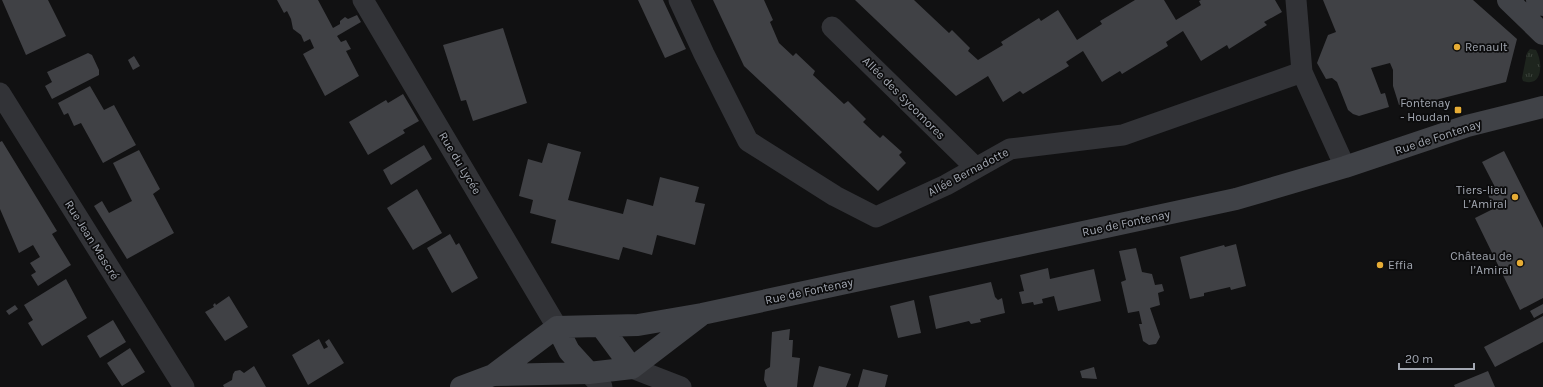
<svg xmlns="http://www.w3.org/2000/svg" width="1543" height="387" font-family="Karla,sans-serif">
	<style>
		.grass { fill: url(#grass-tufts) }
		.building { fill: #404145 }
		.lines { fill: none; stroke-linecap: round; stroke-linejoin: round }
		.minor { stroke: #323337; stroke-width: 21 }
		.secondary { stroke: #404247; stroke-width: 22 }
		.poi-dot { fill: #e6ac35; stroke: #0c0c0d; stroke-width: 1.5 }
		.labels { text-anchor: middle; stroke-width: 3.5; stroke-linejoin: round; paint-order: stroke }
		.poi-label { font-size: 12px; fill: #a3a8b2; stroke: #0c0c0d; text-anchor: end }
		.street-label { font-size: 12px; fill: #a3a8b2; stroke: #0c0c0d }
	</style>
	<defs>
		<pattern id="grass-tufts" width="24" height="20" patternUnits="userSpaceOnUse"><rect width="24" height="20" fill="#1e251e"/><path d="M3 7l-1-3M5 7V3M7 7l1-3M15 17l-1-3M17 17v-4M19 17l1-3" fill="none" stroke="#3c423c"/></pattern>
	</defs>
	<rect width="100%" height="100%" fill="#111112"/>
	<path class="grass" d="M1530 49 1536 50C1543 62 1543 88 1523 81L1522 78 1527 53Z"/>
	<path class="building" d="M2 0H48L66 36 26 55Z
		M277 0H318L333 28 340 24V21L345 17 348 19 357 15 361 22 337 36 341 42 346 40 351 49 346 51 359 76 325 96 303 54 314 48 310 39 304 42 301 35 293 29 291 19 287 11 284 13Z
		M638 0H663L686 49 665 58Z
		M713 0H764L773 20 770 22 779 43 793 56 796 53 815 71 813 75 844 104 848 101 866 119 863 122 880 138 883 135 902 152 899 155 906 163 878 191 744 66Z
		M855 0H914L949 33 952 30 970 48 968 51 978 60 1003 45 1001 42 1039 18 1041 21 1058 10 1077 40 1102 24 1100 21 1135 0H1164L1176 20 1201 5 1199 1 1201 0H1275L1282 12 1264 22 1267 25 1229 49 1227 45 1201 61 1183 31 1166 42 1168 46 1122 74 1120 71 1102 82 1083 51 1066 62 1069 66 1023 94 1020 91 1003 102 988 76 956 96Z
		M1323 0H1473L1517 39 1506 82 1412 106 1411 102 1399 105 1393 86V70L1390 63 1371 68 1381 94 1385 93 1389 107 1359 116 1353 114 1348 110 1337 82 1332 78 1326 79 1317 63 1328 35 1336 32Z
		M503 28 527 103 473 121 466 100 461 101 443 45Z
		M88 53 92 55 99 70V75L52 99 45 86 52 82 47 72Z
		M134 56 140 66 133 70 128 60Z
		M90 86 104 110 114 105 136 145 103 163 81 123 74 126 68 113 64 115 58 103Z
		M403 94 419 121 403 130 405 133 368 155 349 122 386 100 388 103Z
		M2 141 57 231 52 234 71 265 38 286 31 275 36 272 30 263 40 257 33 245 19 253 0 209V142Z
		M548 143 581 152 568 200 623 214 627 199 653 206 660 177 699 187 695 202 705 204 695 245 657 235 652 255 623 247 619 260 551 243 556 220 530 213 533 200 519 196 528 159 542 163Z
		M424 145 432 159 391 185 383 170Z
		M139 150 160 189 153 194 174 233 127 259 94 206 102 201 109 213 132 201 113 163Z
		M1504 151 1543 228V298L1520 310 1475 218 1495 208 1488 195 1497 191 1482 162Z
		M417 189 442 233 413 250 387 208Z
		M450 234 456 245 459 243 478 278 452 293 427 248Z
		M1236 244 1246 286 1231 290 1230 287 1204 293V296L1190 299 1180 257 1224 245 1225 247Z
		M1136 248 1142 272 1152 274 1155 285 1162 284 1164 291 1158 293 1160 305 1150 308 1160 337 1156 344 1149 345 1143 341 1139 324H1142L1139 311 1128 313 1121 282 1126 280 1119 251Z
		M1048 268 1050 279 1094 269 1101 301 1058 311 1054 296 1042 299 1043 303 1034 305 1033 302 1022 304 1019 292 1024 291 1020 275Z
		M66 279 87 318 42 346 28 323 33 320 24 305Z
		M991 282 995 297 998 300 1002 298 1005 313 980 319 981 322 971 324 969 321 936 329 929 296Z
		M229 296 248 327 225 341 205 312 214 307 213 305 215 303 216 305Z
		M914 300 921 333 898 338 890 306Z
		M1543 304V313L1534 318 1530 311Z
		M15 305 18 309 9 315 6 311Z
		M1543 316V342L1495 367 1484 347Z
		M113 320 126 342 100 358 87 336Z
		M790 329 789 340H793L792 357 800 358 797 387H767L764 380 765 370 770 367 772 332Z
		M319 339 324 349 328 347 325 342 329 339 344 363 308 385 292 355Z
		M130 348 145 372 122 386 107 363Z
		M254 366 266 387H224L223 385 232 380 233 374 235 371 240 370 244 373Z
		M819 366 851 374 846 387H813Z
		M1094 367 1097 379 1082 378 1080 371Z
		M863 369 888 375 885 387H858Z
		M1488 371 1495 387H1455L1454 385Z"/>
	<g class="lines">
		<path class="minor" d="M363 0 557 327
			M679 0 704 54 748 141 835 196 876 217 946 185 1010 149 1123 135 1302 72 1345 167
			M1296 0 1302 72
			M832 27 976 168
			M0 93 184 387
			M632 368 681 387
			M589 373 602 387"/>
		<path class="secondary" d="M1508 0 1543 34
			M1537 0 1543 5
			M601 326 632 368
			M557 327 638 325 702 314 1236 199 1345 167 1467 126 1543 107
			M557 327 569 351 589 373
			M632 368 700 316
			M493 375 589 373 632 368
			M461 387 493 375 557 327"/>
	</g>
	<g class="poi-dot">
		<circle cx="1457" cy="47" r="4"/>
		<rect x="1454" y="106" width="8" height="8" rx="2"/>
		<circle cx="1515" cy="197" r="4"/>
		<circle cx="1520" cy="263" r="4"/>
		<circle cx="1380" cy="265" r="4"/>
	</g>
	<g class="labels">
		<g class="poi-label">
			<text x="1465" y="51" text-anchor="start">Renault</text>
			<text x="1450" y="107">Fontenay<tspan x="1450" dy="14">- Houdan</tspan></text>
			<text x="1507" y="194">Tiers-lieu<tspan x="1507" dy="14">L’Amiral</tspan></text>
			<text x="1512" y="260">Château de<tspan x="1512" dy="14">l’Amiral</tspan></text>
			<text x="1388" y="269" text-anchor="start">Effia</text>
		</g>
		<g class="street-label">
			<text transform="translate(904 98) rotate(45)" y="4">Allée des Sycomores</text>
			<text transform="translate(1438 137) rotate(-18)" y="4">Rue de Fontenay</text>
			<text transform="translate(460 163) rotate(59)" y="4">Rue du Lycée</text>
			<text transform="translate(968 172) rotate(-28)" y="4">Allée Bernadotte</text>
			<text transform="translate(1126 223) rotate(-12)" y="4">Rue de Fontenay</text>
			<text transform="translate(92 240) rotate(58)" y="4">Rue Jean Mascré</text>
			<text transform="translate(809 291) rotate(-12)" y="4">Rue de Fontenay</text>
		</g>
	</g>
	<path d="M1399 363v6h75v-6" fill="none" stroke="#a3a8b2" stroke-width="2"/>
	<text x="1405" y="363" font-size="12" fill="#a3a8b2" stroke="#0c0c0d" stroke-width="3" paint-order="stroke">20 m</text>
</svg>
